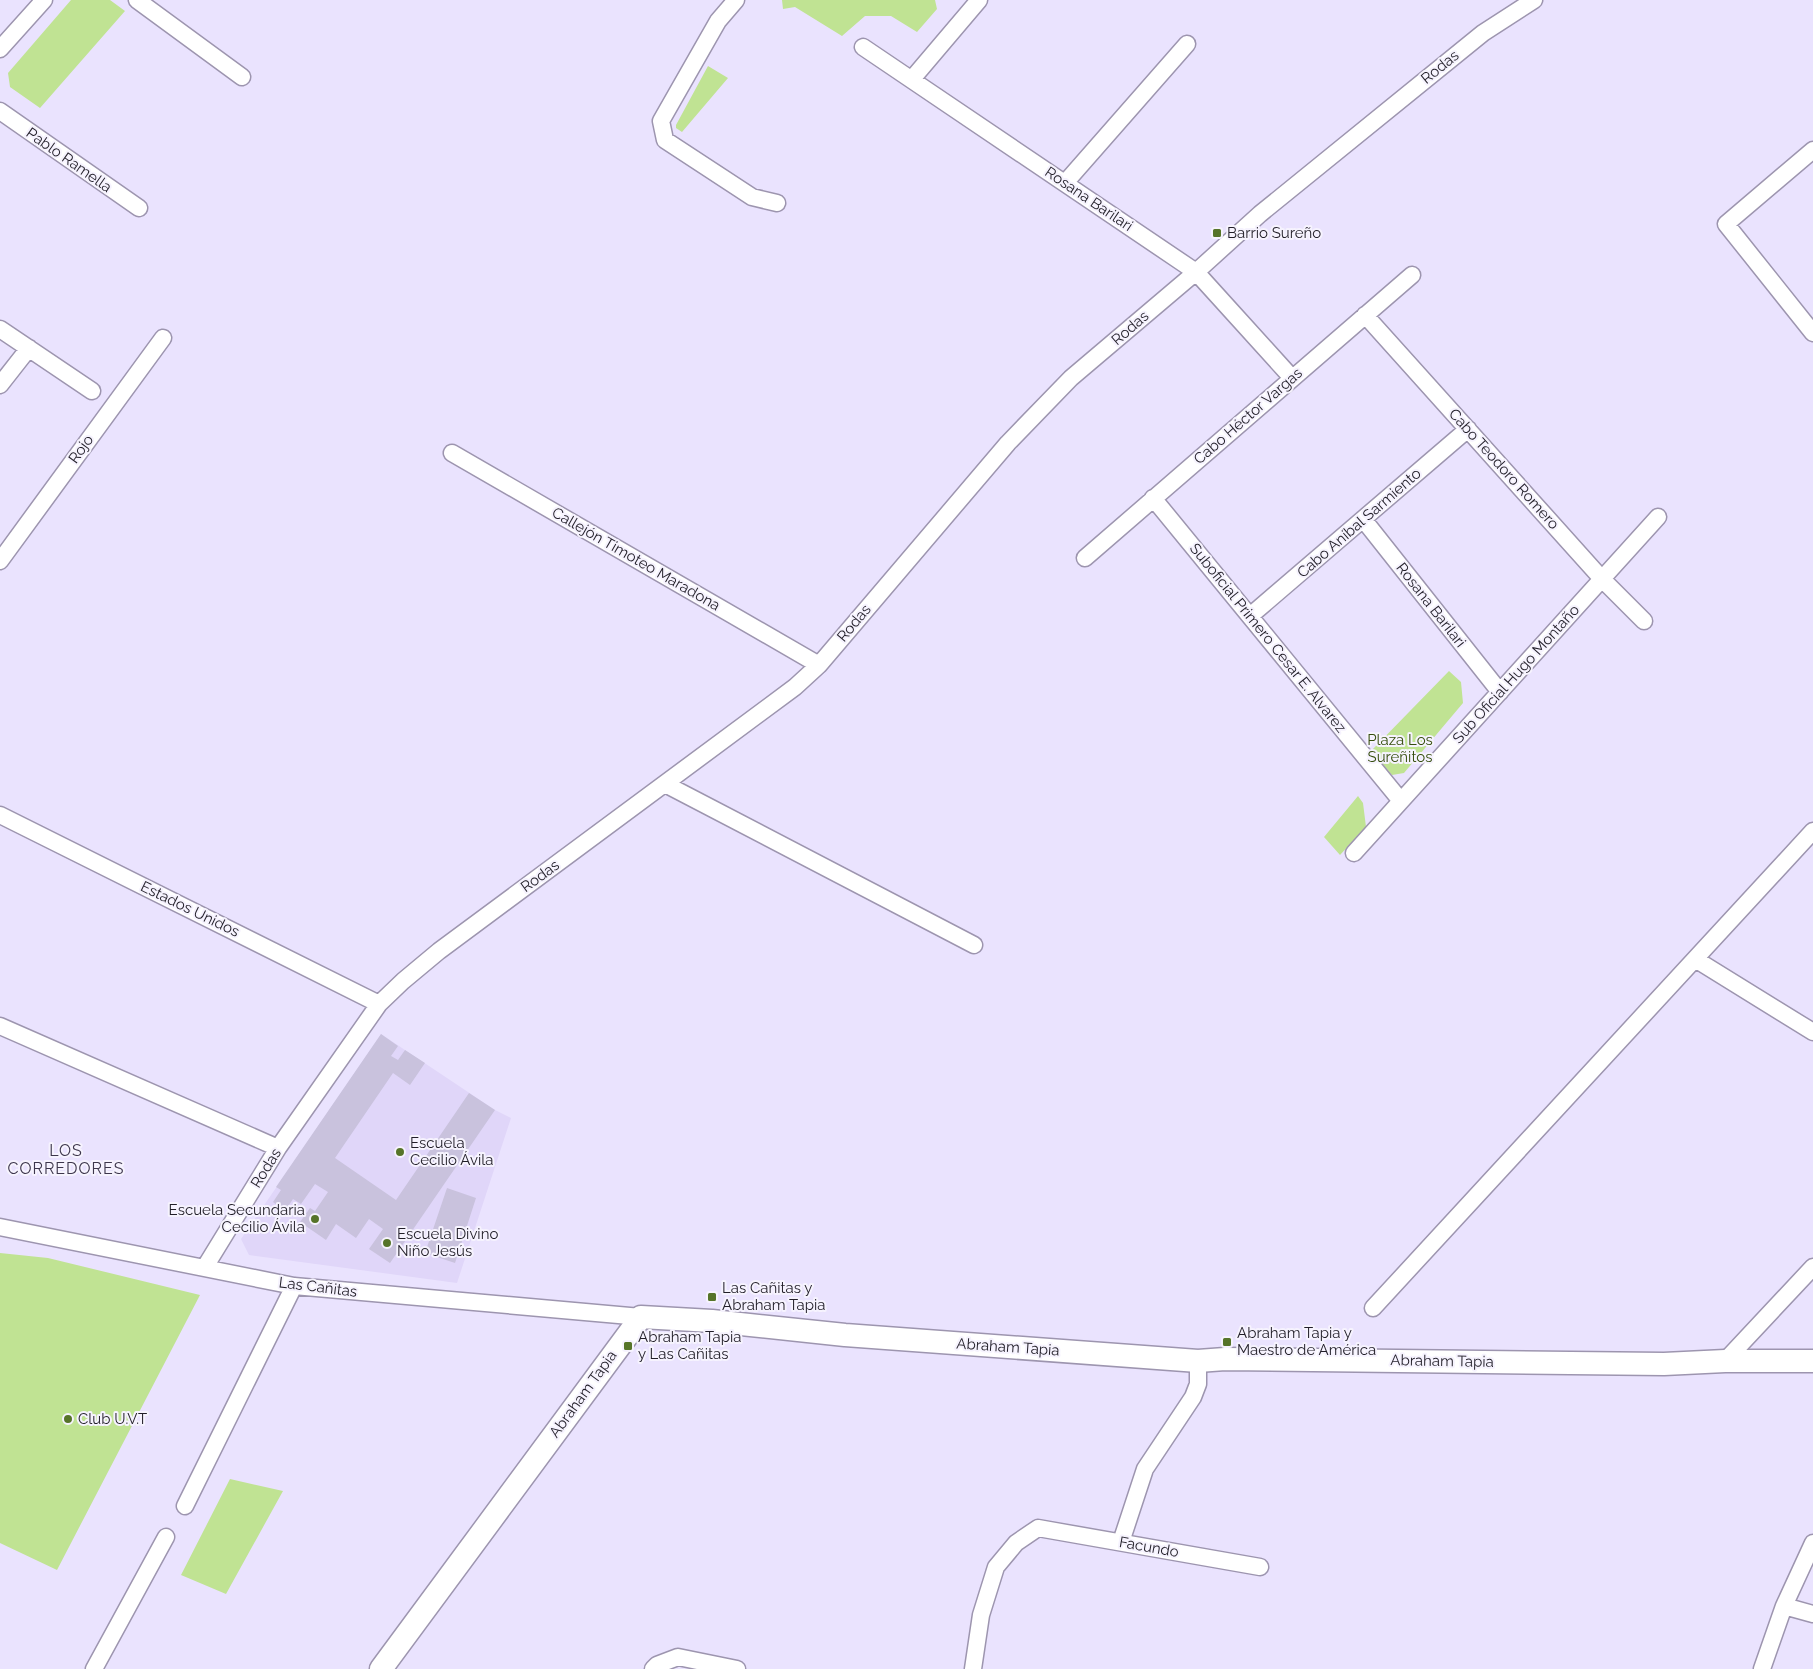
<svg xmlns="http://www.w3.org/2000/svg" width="1813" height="1669" font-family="Raleway,sans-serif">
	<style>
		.built { fill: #e0d6f9 }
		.green { fill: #c0e393 }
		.building { fill: #c9c2dd }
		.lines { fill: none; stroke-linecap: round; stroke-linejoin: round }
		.street-casing { stroke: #9d95af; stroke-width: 19 }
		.secondary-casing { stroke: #9d95af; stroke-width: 25 }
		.street { stroke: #fff; stroke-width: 16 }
		.secondary { stroke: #fff; stroke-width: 22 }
		.poi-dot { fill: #567429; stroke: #f6f3fe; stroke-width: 2 }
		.labels { text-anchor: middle; stroke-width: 4; stroke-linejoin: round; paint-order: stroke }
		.street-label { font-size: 15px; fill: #211e28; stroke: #f6f3fe }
		.poi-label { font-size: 15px; fill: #211e28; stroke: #f6f3fe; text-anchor: start }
		.park-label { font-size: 15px; fill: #364e0d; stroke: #f6f3fe }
		.neighbourhood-label { font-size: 16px; letter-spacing: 1px; fill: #3d364c; stroke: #f6f3fe }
	</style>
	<rect width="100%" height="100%" fill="#eae3fe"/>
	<path class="built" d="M381 1034 495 1110 511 1118 457 1283 249 1255 241 1239Z"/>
	<path class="green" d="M71 0H110L125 11 40 108 10 87 8 73Z
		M782 0H935L937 9 917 32 891 16H865L842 36 795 7 783 9Z
		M708 66 728 78 682 132 676 128V125Z
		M1449 671 1461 682 1463 703 1404 773 1392 775 1371 751Z
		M1358 796 1363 803 1366 827 1340 855 1324 837Z
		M0 1253 48 1258 200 1295 57 1570 0 1543Z
		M230 1479 283 1491 226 1594 181 1575Z"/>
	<path class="building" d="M381 1034 398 1046 391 1056 398 1060 405 1050 425 1063 410 1085 393 1073 335 1158 396 1200 469 1093 495 1110 390 1263 369 1249 383 1229 369 1219 356 1238 336 1224 326 1240 300 1222 310 1208 315 1211 328 1192 315 1184 301 1204 293 1199 285 1211 273 1202 281 1190 276 1187Z
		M447 1188 476 1198 455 1263 425 1253Z"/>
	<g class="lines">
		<g class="street-casing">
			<path id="street" d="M137 0 242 77
				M736 0 718 21 661 121 665 140 752 197 777 203
				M863 47 1196 272 1292 378
				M0 49 44 0
				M912 79 979 0
				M0 111 139 208
				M1813 150 1726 224 1813 333
				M1065 183 1187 44
				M1365 315 1602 579 1644 621
				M0 329 92 391
				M0 385 29 348
				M452 453 819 665
				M1153 498 1401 801
				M1363 519 1500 692
				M1085 558 1412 275
				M0 561 163 338
				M1250 616 1468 429
				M665 784 974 945
				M0 815 379 1004
				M1354 853 1658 517
				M1695 959 1813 1032
				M0 1026 278 1148
				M0 1227 294 1286 641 1317
				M205 1267 278 1148 379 1004 403 981 439 951 795 687 819 665 1008 443 1071 378 1196 272 1260 214 1483 33 1534 0
				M1373 1308 1813 831
				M1725 1361 1813 1267
				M185 1506 294 1286
				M1121 1542 1145 1469 1193 1397 1198 1384V1361
				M1784 1606 1813 1614
				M94 1669 166 1537
				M653 1669 657 1665 678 1657 737 1669
				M973 1669 981 1615 996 1567 1016 1543 1038 1528 1260 1567
				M1762 1669 1784 1606 1813 1543"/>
		</g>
		<g class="secondary-casing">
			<path id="secondary" d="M381 1669 641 1317 712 1321 845 1335 1198 1361 1225 1359 1664 1364 1725 1361H1813"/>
		</g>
		<use href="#street" class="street"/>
		<use href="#secondary" class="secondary"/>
	</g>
	<g class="poi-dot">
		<rect x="1212" y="228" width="10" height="10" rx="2.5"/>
		<circle cx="400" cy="1152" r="5"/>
		<circle cx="315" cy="1219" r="5"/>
		<circle cx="387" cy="1243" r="5"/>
		<rect x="707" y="1292" width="10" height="10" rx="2.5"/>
		<rect x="1222" y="1337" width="10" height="10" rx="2.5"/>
		<rect x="623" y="1341" width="10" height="10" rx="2.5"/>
		<circle cx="68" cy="1419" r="5"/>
	</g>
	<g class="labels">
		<g class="street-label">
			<text transform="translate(1440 67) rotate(-39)" y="5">Rodas</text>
			<text transform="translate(69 160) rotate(35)" y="5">Pablo Ramella</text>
			<text transform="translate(1089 199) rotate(34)" y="5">Rosana Barilari</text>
			<text transform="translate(1130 328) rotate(-41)" y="5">Rodas</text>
			<text transform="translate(1248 416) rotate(-41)" y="5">Cabo Héctor Vargas</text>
			<text transform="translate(81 449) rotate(-54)" y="5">Rojo</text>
			<text transform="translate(1504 469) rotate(48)" y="5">Cabo Teodoro Romero</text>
			<text transform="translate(1359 523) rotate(-41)" y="5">Cabo Aníbal Sarmiento</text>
			<text transform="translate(636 559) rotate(30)" y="5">Callejón Timoteo Maradona</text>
			<text transform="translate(1431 605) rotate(52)" y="5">Rosana Barilari</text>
			<text transform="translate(854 623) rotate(-50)" y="5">Rodas</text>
			<text transform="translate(1268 638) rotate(51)" y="5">Suboficial Primero Cesar E. Alvarez</text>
			<text transform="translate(1516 674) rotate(-48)" y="5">Sub Oficial Hugo Montaño</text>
			<text transform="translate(540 876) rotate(-36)" y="5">Rodas</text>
			<text transform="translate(190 909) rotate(26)" y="5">Estados Unidos</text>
			<text transform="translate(266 1168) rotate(-58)" y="5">Rodas</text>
			<text transform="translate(318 1287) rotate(7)" y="5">Las Cañitas</text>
			<text transform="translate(1008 1347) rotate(4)" y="5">Abraham Tapia</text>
			<text transform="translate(1442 1361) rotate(1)" y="5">Abraham Tapia</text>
			<text transform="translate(583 1394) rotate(-54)" y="5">Abraham Tapia</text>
			<text transform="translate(1149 1547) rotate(10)" y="5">Facundo</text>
		</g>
		<g class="poi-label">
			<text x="1227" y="238">Barrio Sureño</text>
			<text x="410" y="1148">Escuela<tspan x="410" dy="17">Cecilio Ávila</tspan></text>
			<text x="305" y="1215" text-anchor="end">Escuela Secundaria<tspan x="305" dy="17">Cecilio Ávila</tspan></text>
			<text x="397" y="1239">Escuela Divino<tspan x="397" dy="17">Niño Jesús</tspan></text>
			<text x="722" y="1293">Las Cañitas y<tspan x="722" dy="17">Abraham Tapia</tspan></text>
			<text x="1237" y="1338">Abraham Tapia y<tspan x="1237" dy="17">Maestro de América</tspan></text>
			<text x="638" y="1342">Abraham Tapia<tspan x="638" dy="17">y Las Cañitas</tspan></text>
			<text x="78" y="1424">Club U.V.T</text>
		</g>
		<g class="park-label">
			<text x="1400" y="745">Plaza Los<tspan x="1400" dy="17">Sureñitos</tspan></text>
		</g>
		<g class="neighbourhood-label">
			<text x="66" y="1156">LOS<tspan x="66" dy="18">CORREDORES</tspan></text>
		</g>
	</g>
</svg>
